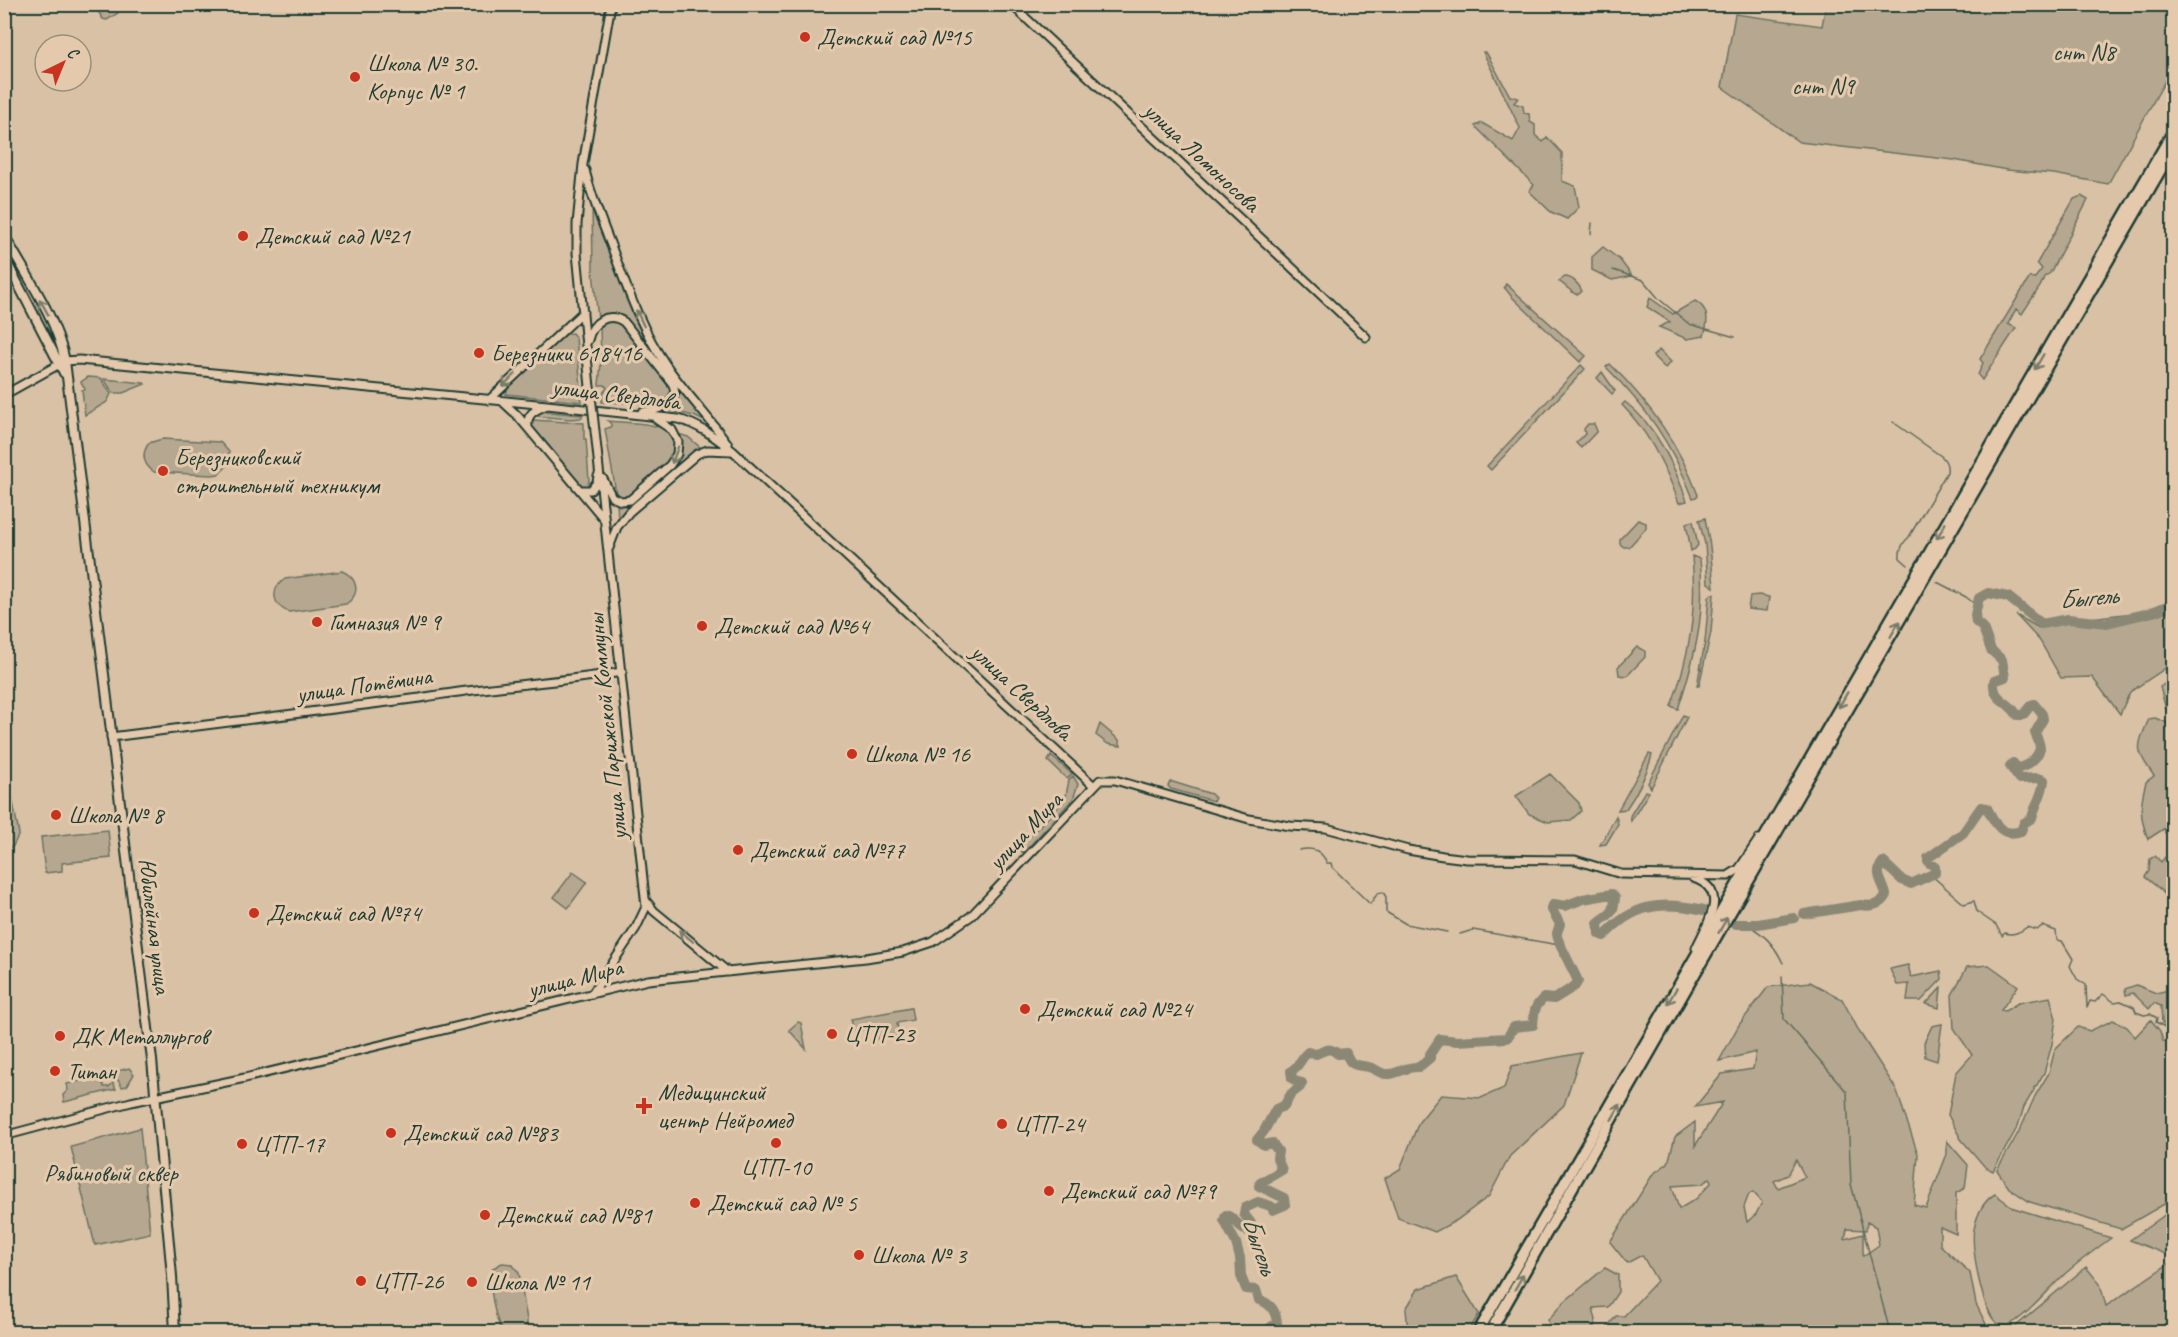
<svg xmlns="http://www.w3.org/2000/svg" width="2178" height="1337" font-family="Caveat,sans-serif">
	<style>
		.green { fill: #b6a890; stroke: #6a7262; stroke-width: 1.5; fill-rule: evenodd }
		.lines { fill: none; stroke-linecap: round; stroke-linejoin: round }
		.stream { stroke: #5f6a5b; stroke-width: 1.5 }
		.river { stroke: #8a8875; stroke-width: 10 }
		.secondary-casing { stroke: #1f3d34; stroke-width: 11 }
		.primary-casing { stroke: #1f3d34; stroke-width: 12 }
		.highway-casing { stroke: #1f3d34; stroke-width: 14 }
		.secondary { stroke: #e5c9ac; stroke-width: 7 }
		.primary { stroke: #e5c9ac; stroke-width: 8 }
		.highway { stroke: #e5c9ac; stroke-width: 9 }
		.secondary-bridge-casing { stroke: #1f3d34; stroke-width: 11; stroke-linecap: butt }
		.secondary-bridge { stroke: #e5c9ac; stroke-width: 7 }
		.oneway { stroke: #787c6a }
		.poi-dot { fill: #c8321e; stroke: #e5c9ac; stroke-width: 2 }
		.labels { text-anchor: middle; stroke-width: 6; stroke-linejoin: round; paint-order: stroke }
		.poi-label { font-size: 24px; fill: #1f3d34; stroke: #e5c9ac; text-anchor: start }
		.park-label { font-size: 24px; fill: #274239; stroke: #e5c9ac }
		.street-label { font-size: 24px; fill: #1f3d34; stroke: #e5c9ac }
		.water-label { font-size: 26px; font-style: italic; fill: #2a443a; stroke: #e5c9ac }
	</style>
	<rect width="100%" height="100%" fill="#d9c1a5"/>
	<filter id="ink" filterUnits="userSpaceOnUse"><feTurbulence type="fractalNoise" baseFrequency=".0167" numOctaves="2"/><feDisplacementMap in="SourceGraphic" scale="12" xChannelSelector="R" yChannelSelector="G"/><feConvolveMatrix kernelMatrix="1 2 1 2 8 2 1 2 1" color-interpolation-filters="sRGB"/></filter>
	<g filter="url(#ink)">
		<path class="green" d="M94 5H116L118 13 107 20 103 19Z
			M1826 5H2173V66L2108 184 2054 174 2007 170 1954 160 1799 142 1722 87 1735 14 1822 26Z
			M1483 52H1486L1510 96 1518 98 1514 103 1523 106 1524 113 1529 114 1530 122 1535 125V135L1543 142 1547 137 1562 153V181L1575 186 1579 207 1567 219 1551 212 1529 191 1534 185 1475 126 1482 123 1513 141 1520 128Z
			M2081 196 2088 200 2050 273 2044 277 2041 285 2022 314 2016 309 2008 324 2016 328 1982 380 1978 375 1983 363 1980 359 2030 277 2034 279 2042 269 2037 263 2074 199Z
			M592 205 632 308 644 334 667 372 624 319H598L593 271Z
			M1603 247 1620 260 1632 276 1612 280 1592 270V257Z
			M1565 277C1572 277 1579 284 1582 291L1579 294H1575L1559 281Z
			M1506 284 1586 356 1580 362 1512 297 1504 287Z
			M1650 298 1673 314 1695 301C1710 309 1708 322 1704 336L1687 339 1659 327 1670 322 1647 307Z
			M609 319 622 323 674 390 669 399 658 404 602 402V394L607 388 605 385H599L601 363 600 324Z
			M572 333 576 338 581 387 576 388V390L581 394 582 402 506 394 508 387 563 335Z
			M1659 350 1671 362 1665 368 1653 356Z
			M1610 364C1649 402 1679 444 1698 495L1696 497 1693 498C1671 442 1648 410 1606 367Z
			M1581 365 1585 369 1491 470 1487 466Z
			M1602 372 1615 391 1612 394 1597 378Z
			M88 377 101 378 111 394 107 402 85 415 82 390 85 389 81 382Z
			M104 379 144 383 145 384 123 393H113Z
			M678 387 712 425 694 416 664 409 677 397Z
			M1625 402C1656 425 1674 465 1687 501L1679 503C1666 467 1649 432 1622 405Z
			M540 411 582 415V418L571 419 533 416Z
			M532 420 584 423V439H586L589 481 587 487 581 485 534 431 530 425Z
			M608 421C624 423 661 422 672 434 689 451 641 491 627 497H620L616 493 605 429 611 427V424Z
			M1588 424H1594L1597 431 1581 448 1576 443 1585 434 1584 429Z
			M678 434 688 437 701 448 627 510 618 520 617 502 624 503 672 467C681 456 682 447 678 434Z
			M162 439 220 442 229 452 228 465 219 474 212 475 154 472C143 464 141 454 149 443Z
			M1705 518 1710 546 1714 587 1708 583 1705 544 1699 520Z
			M1638 520 1646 523V528L1629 547H1624L1620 544V539Z
			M1693 521 1698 545 1695 549 1691 551 1686 523Z
			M1692 556 1700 559C1706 615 1695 657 1678 709L1671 706C1690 655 1697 611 1692 556Z
			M342 571C358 578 361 594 346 604L289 612C272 606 270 589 285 579Z
			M1712 594H1714L1711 632 1699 686H1697L1705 642 1709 597Z
			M1759 595 1769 597 1767 611 1748 609 1750 596Z
			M2173 599V663L2130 692 2120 714 2092 677 2061 678 2040 641 2016 615 2039 628 2064 621 2142 612Z
			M1637 647 1645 651V657L1627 676 1619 675 1618 667Z
			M2173 678V709L2167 713 2160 687Z
			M1683 715 1687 717 1651 788 1648 783Z
			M2155 718 2173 725V828L2165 833V828L2148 839C2139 816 2140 804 2146 782L2154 776C2135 748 2136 749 2149 719Z
			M1100 724 1119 740 1121 746 1108 744 1096 735Z
			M1649 754 1652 755C1647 774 1637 793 1626 809L1618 810Z
			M1051 756 1072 774 1067 779 1048 761Z
			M5 767 7 771 19 834 13 846 5 850Z
			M1550 774 1579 803 1581 811 1571 820 1548 822 1529 814 1516 796Z
			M1073 776 1078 784 1073 799 1023 853 1018 848 1065 800 1069 780Z
			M1170 782H1173L1211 794 1215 798 1213 801 1171 789 1168 786Z
			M1645 791 1649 792 1631 821 1630 816Z
			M1616 816 1618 824 1606 844 1600 845Z
			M108 830 111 858 62 863V871L45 873 41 837Z
			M2171 850 2174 853 2173 905 2161 890 2145 877 2149 871 2150 859 2155 856 2161 862Z
			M573 872 587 882 568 908 554 897Z
			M1908 965 1911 977 1941 971 1942 979 1921 1001H1907L1909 984 1897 985 1890 969Z
			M1989 965 2018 986 2001 1010 2005 1011 2018 1003 2050 997 2056 1019 2052 1044 2044 1073 2024 1107 2018 1126 1993 1171 1985 1167 1961 1139 1948 1115 1956 1073 1972 1055 1954 1028 1952 995 1967 967Z
			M1810 982 1842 999 1860 1033 1896 1089 1918 1154 1914 1205 1926 1208 1947 1154V1141L1968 1165 1965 1188 1956 1193V1234L1940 1227V1245L1970 1273 1976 1304 1990 1332H1597L1606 1329 1616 1316H1624L1657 1281 1642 1255 1627 1263 1610 1242 1653 1174 1668 1163 1675 1137 1695 1122V1146L1723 1102 1695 1107 1722 1074 1753 1069 1756 1052 1719 1061 1739 1025 1768 987ZM1796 1160 1805 1177 1778 1188 1774 1181 1788 1175ZM1710 1178 1711 1183 1696 1199 1679 1209 1672 1186 1702 1184ZM1753 1192 1762 1202 1756 1214 1747 1222 1744 1207 1749 1194ZM1867 1222 1876 1227 1879 1245 1863 1256V1234L1845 1239 1847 1229 1866 1230Z
			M2136 985 2156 993 2173 989V1027L2162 1023 2161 1006 2154 1003 2149 1009 2133 993 2126 995 2125 989Z
			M1941 988 1939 1008 1926 1004Z
			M911 1008 913 1020 897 1023 899 1036 878 1040 875 1028 854 1032 851 1019Z
			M2113 1020 2127 1027 2135 1037 2151 1020 2160 1031 2163 1041 2171 1042 2174 1039 2173 1199 2121 1229 2030 1202 2009 1188 1997 1170 2021 1128 2035 1096 2049 1073 2055 1049 2078 1027 2090 1031Z
			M798 1022 801 1023 806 1049 789 1030Z
			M1942 1024 1937 1061 1925 1057 1924 1043 1932 1026Z
			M1581 1053 1564 1105 1510 1156 1489 1196 1457 1220 1435 1232 1398 1218 1385 1178 1400 1169 1419 1122 1441 1095 1481 1098 1504 1088 1512 1066Z
			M129 1068 134 1074 127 1086 122 1087 118 1080 110 1079 107 1074Z
			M100 1076 104 1087H109L113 1083 116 1089 64 1102 63 1095 68 1090 67 1084Z
			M140 1128 150 1233 95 1245 71 1147Z
			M1995 1194 2014 1208 2111 1238C2096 1249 2081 1260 2067 1272 2052 1285 2025 1319 2008 1325 2006 1325 2001 1325 1999 1324 1983 1318 1970 1245 1974 1229 1977 1215 1983 1201 1995 1194Z
			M2173 1209V1257L2130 1240Z
			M2173 1261V1332H2009L2086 1267 2100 1284 2106 1306Z
			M502 1263 512 1264 519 1273 527 1320V1325L521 1332H504C495 1324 487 1279 493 1268Z
			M1605 1268 1618 1275V1292L1608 1307 1593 1308 1596 1320 1592 1332H1552L1548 1320 1564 1302Z
			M1456 1277 1479 1314 1468 1332H1408L1406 1309 1418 1289Z"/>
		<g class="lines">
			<path class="stream" d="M1591 234 1592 223
				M1613 270 1643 280 1659 299 1689 324 1735 337
				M1893 422 1941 456C1946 460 1948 465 1947 472L1909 537C1903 542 1899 550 1900 558L1908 565
				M1937 582 1966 597 1976 605
				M1299 850C1313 847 1321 850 1327 863H1331L1332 867 1370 904 1378 893 1383 892 1386 897V912L1406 924 1447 932
				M1931 875 1964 904 1974 901 1977 912 1996 925 2002 936 2005 933C2012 936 2021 932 2027 927L2037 930 2042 926 2056 931 2057 940 2062 941 2073 959 2070 966 2077 979 2086 985 2087 1008 2090 1001 2095 1002 2103 994 2114 1002 2121 1001 2134 1007 2136 1012 2144 1015 2150 1014 2157 1018 2156 1022 2170 1030 2174 1029
				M1746 924C1764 934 1774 944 1783 963
				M1460 934 1473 930 1559 945
				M1782 976 1784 1019 1847 1092 1851 1184 1890 1332"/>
			<path class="river" d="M1804 914 1861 905C1871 907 1881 905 1886 895 1884 883 1873 874 1883 862L1902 880 1911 884 1935 873V867L1928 862V858L1963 833 1981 807 1987 808C1995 823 2001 838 2021 831L2024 823 2032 818C2035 804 2043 795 2044 780L2038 778 2019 779 2010 766 2013 763 2017 768C2027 767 2038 758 2040 748 2040 743 2037 738 2035 733L2043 719 2042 714 2034 704 2031 705 2023 715H2017C2009 700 1992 701 1994 681L2005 677 2002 660 1991 650 1983 628 1976 622 1975 615 1979 598 1988 593 2008 597 2042 624 2068 619 2107 623 2153 612 2174 604
				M1736 924H1758L1794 918
				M1272 1332 1271 1327 1277 1323C1276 1311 1270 1303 1259 1300L1256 1290 1246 1289 1241 1276 1240 1258 1236 1243 1224 1220 1226 1215C1236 1218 1238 1229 1250 1231L1251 1223 1244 1214 1245 1208 1258 1202 1271 1206 1273 1210 1285 1205 1284 1198 1259 1186 1260 1183 1282 1170 1277 1158 1278 1151 1272 1143 1264 1145 1257 1140 1264 1131 1276 1109 1284 1106 1291 1094 1300 1087 1302 1083 1297 1082 1292 1078 1291 1071C1301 1065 1300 1058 1308 1052L1316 1054C1326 1050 1329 1046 1338 1054L1346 1053C1352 1070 1358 1063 1372 1068 1377 1070 1381 1074 1386 1074 1398 1075 1404 1066 1419 1067L1430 1058V1054L1440 1039 1457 1041 1507 1038 1514 1027 1533 1025C1534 1013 1534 1006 1544 998L1554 999 1575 986 1578 981C1574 972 1556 938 1557 934 1557 931 1559 928 1560 924L1551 908 1554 904 1565 906 1583 899 1612 894 1615 898C1613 917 1610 912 1598 923L1599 934 1604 936C1634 903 1662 901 1704 910"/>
			<g class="secondary-casing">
				<path id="secondary" d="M1011 4 1366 337
					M585 170C591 196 602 222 612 248 627 288 641 329 666 365 685 393 709 417 728 444
					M588 340C592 322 608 311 624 322L672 383C683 402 657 411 642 412
					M590 387 577 253V224L583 164 611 4
					M4 395 65 361 79 360 547 405 678 419C700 425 716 438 733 451L1094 786
					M489 400 583 312
					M503 402 517 415 604 519
					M528 427C526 414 535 410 545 406
					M603 479 612 497 621 501 630 500 670 465 677 454 678 442 672 430 656 419
					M580 490H591L597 482 598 476
					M609 548 617 527 629 512 697 454 707 450 731 451
					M111 737 420 698C486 686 555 683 622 672
					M1693 878C1731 890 1707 924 1696 948
					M646 901 654 911 728 972
					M592 994 636 928 646 907 595 431
					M4 1136 131 1102 245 1078 648 980 866 958 903 952 933 942 971 916 1100 780H1115L1249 819 1290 826 1326 828 1408 850 1443 856 1467 859 1575 860 1621 874 1728 876 1739 869 1759 839"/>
			</g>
			<g class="primary-casing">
				<path id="primary" d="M4 235C26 275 56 316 65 361L152 1060 172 1276 175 1332
					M4 257 64 373"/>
			</g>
			<g class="highway-casing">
				<path id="highway" d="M1478 1332 2174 130
					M1490 1332 1693 977 2174 147"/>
			</g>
			<use href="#secondary" class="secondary"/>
			<use href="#primary" class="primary"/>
			<use href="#highway" class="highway"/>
			<g class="secondary-bridge-casing">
				<path id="secondary-bridge" d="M590 387 595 431"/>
			</g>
			<use href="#secondary-bridge" class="secondary-bridge"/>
		</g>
		<defs><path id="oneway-shaft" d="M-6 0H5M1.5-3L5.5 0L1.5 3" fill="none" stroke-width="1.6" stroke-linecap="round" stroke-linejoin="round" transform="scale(1.5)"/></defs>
		<g class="oneway">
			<use href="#oneway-shaft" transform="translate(44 307) rotate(-119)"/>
			<use href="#oneway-shaft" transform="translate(640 318) rotate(-115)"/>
			<use href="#oneway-shaft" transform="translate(2039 362) rotate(120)"/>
			<use href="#oneway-shaft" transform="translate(509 380) rotate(136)"/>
			<use href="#oneway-shaft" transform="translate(675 455) rotate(111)"/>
			<use href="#oneway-shaft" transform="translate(1941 531) rotate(120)"/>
			<use href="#oneway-shaft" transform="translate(1895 629) rotate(-60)"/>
			<use href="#oneway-shaft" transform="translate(1843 700) rotate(120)"/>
			<use href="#oneway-shaft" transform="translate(1723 925) rotate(-60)"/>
			<use href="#oneway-shaft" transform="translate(686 936) rotate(-141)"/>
			<use href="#oneway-shaft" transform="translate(1672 996) rotate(120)"/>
			<use href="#oneway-shaft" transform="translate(1616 1112) rotate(-60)"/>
			<use href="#oneway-shaft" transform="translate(1519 1282) rotate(-60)"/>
		</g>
	</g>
	<g class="poi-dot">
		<circle cx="805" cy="37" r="6"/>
		<circle cx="355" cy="77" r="6"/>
		<circle cx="243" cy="236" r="6"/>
		<circle cx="479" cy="353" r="6"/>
		<circle cx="163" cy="471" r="6"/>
		<circle cx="317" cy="622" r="6"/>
		<circle cx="702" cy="626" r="6"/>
		<circle cx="852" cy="754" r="6"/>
		<circle cx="56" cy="815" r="6"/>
		<circle cx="738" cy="850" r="6"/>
		<circle cx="254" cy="913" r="6"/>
		<circle cx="1025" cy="1009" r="6"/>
		<circle cx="832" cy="1034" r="6"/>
		<circle cx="60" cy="1036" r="6"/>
		<circle cx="55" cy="1071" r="6"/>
		<path d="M641 1097h6v6h6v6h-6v6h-6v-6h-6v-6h6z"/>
		<circle cx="1002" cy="1124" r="6"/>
		<circle cx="391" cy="1133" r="6"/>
		<circle cx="776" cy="1143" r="6"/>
		<circle cx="242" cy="1144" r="6"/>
		<circle cx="1049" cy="1191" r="6"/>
		<circle cx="695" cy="1203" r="6"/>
		<circle cx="485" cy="1215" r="6"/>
		<circle cx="859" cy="1255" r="6"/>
		<circle cx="361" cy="1281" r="6"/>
		<circle cx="472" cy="1282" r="6"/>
	</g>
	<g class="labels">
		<g class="poi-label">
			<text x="817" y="45">Детский сад №15</text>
			<text x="367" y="71">Школа № 30.<tspan x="367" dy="28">Корпус № 1</tspan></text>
			<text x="255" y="244">Детский сад №21</text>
			<text x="491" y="361">Березники 618416</text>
			<text x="175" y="465">Березниковский<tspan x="175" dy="28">строительный техникум</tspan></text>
			<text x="329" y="630">Гимназия № 9</text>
			<text x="714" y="634">Детский сад №64</text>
			<text x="864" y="762">Школа № 16</text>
			<text x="68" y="823">Школа № 8</text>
			<text x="750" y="858">Детский сад №77</text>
			<text x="266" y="921">Детский сад №74</text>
			<text x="1037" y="1017">Детский сад №24</text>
			<text x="844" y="1042">ЦТП-23</text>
			<text x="72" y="1044">ДК Металлургов</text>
			<text x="67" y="1079">Титан</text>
			<text x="658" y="1100">Медицинский<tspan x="658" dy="28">центр Нейромед</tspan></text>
			<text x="1014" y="1132">ЦТП-24</text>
			<text x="403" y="1141">Детский сад №83</text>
			<text x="254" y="1152">ЦТП-17</text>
			<text x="776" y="1175" text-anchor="middle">ЦТП-10</text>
			<text x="1061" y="1199">Детский сад №79</text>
			<text x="707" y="1211">Детский сад № 5</text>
			<text x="497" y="1223">Детский сад №81</text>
			<text x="871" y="1263">Школа № 3</text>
			<text x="373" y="1289">ЦТП-26</text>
			<text x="484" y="1290">Школа № 11</text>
		</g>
		<g class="park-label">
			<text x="2084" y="60">снт N8</text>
			<text x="1823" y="94">снт N9</text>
			<text x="111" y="1181">Рябиновый сквер</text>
		</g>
		<g class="street-label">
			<text transform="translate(1202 157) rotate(43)" y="8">улица Ломоносова</text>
			<text transform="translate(616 394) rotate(7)" y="8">улица Свердлова</text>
			<text transform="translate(364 685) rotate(-8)" y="8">улица Потёмина</text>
			<text transform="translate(1022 692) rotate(43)" y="8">улица Свердлова</text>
			<text transform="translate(607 727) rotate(-96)" y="8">улица Парижской Коммуны</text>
			<text transform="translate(1025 831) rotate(-47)" y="8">улица Мира</text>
			<text transform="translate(155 926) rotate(83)" y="8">Юбилейная улица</text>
			<text transform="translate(575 978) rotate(-14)" y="8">улица Мира</text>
		</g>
		<g class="water-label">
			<text transform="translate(2088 597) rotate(-5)" y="9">Быгель</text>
			<text transform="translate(1260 1245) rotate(71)" y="9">Быгель</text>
		</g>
	</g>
	<rect width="2178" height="1337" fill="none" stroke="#e5c9ac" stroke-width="24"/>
	<rect x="12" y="12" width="2154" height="1313" fill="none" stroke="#1f3d34" stroke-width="2" filter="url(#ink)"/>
	<g transform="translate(63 63) rotate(43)"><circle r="28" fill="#e5c9ac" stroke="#96917c" stroke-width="1.5"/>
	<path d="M0-4.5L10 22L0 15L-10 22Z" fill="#c8321e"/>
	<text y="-9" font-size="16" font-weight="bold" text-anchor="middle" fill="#1f3d34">С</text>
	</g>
</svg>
